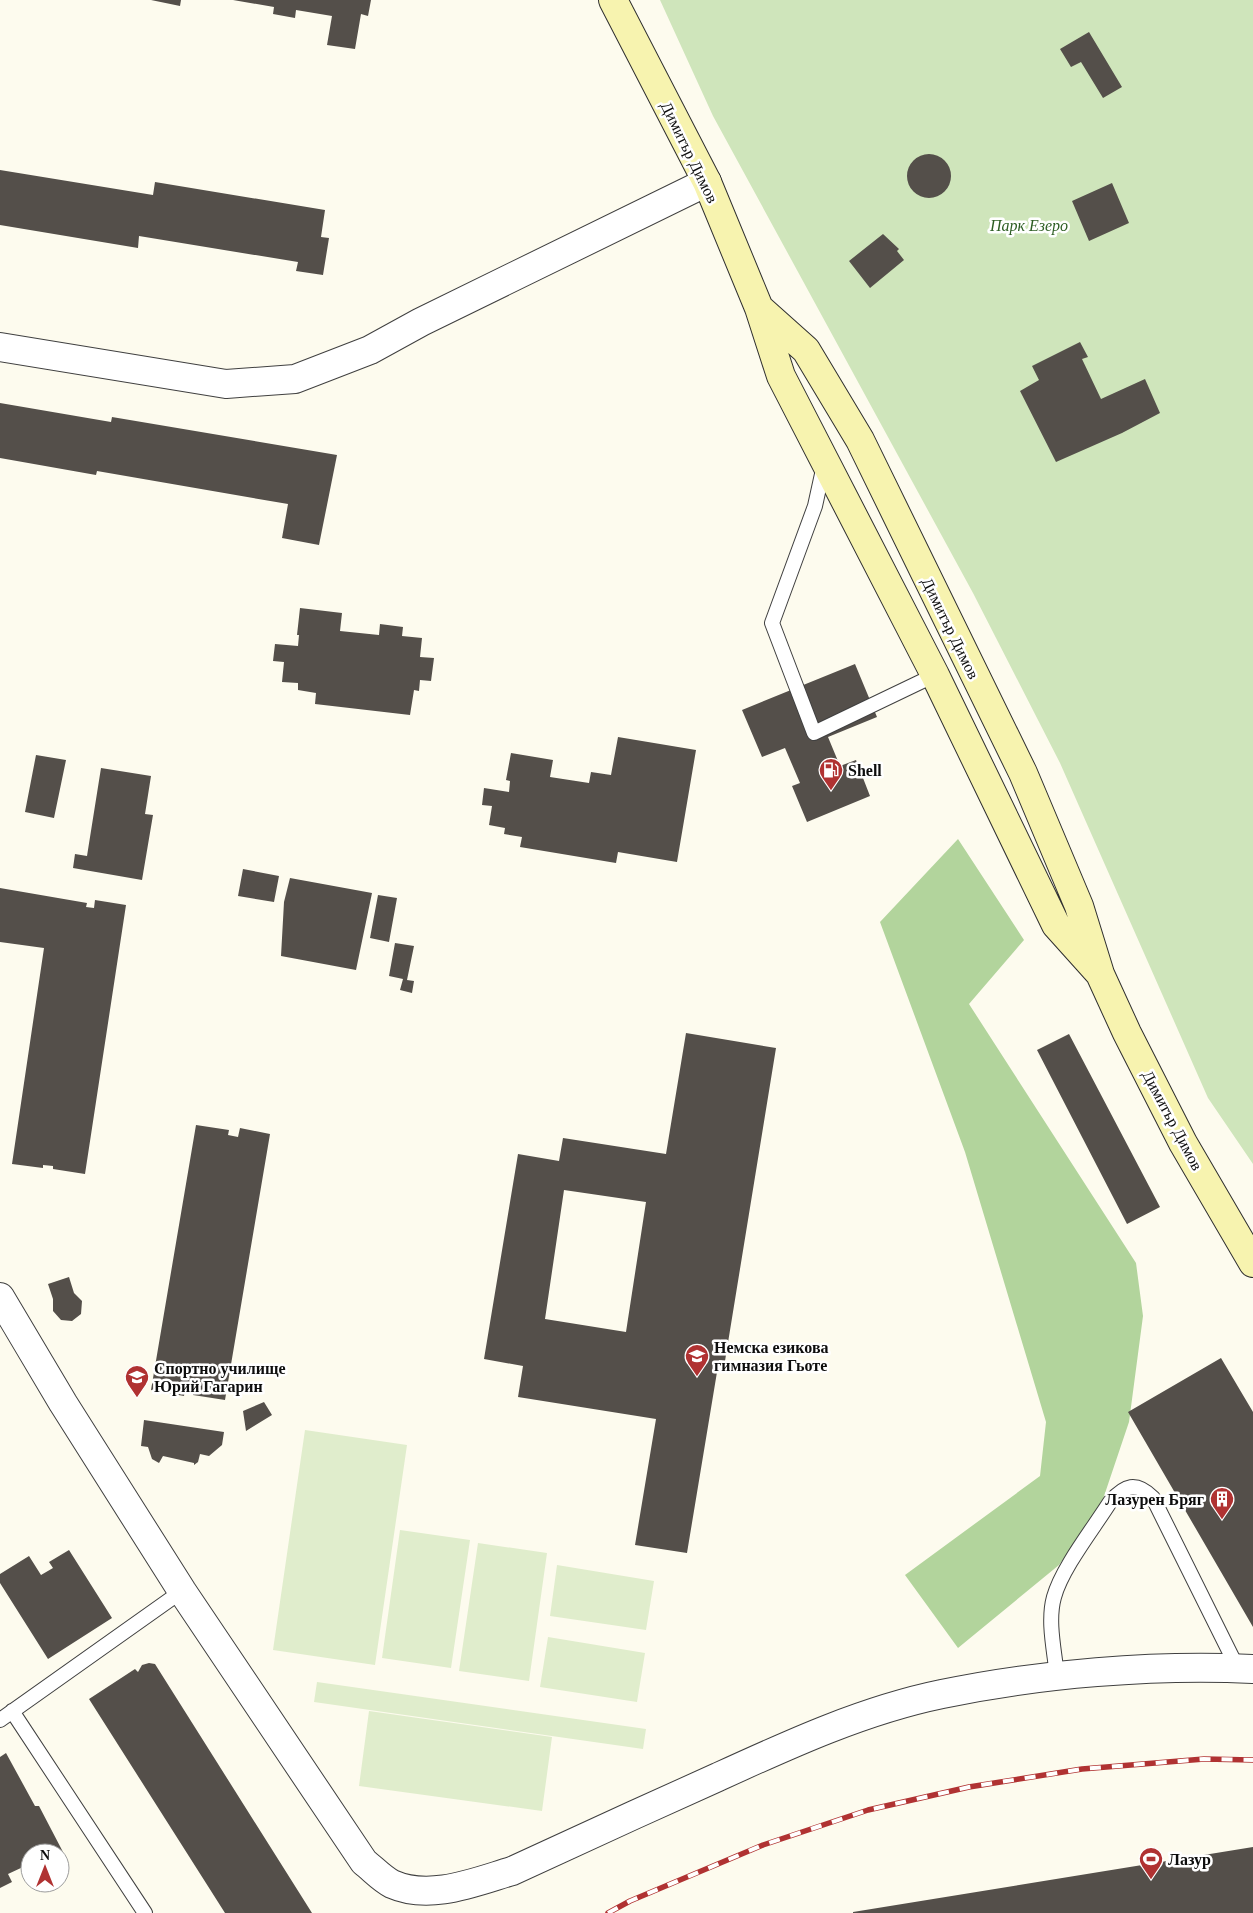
<svg xmlns="http://www.w3.org/2000/svg" width="1253" height="1913" font-family="Georgia,serif">
	<style>
		.green { fill: #cfe5bb }
		.forest { fill: #b2d49c }
		.pitch { fill: #e0edcc }
		.building { fill: #544f4a; fill-rule: evenodd }
		.lines { fill: none; stroke-linecap: round; stroke-linejoin: round }
		.service-casing { stroke: #404040; stroke-width: 16 }
		.minor-casing { stroke: #404040; stroke-width: 30 }
		.secondary-casing { stroke: #2f2f2f; stroke-width: 30 }
		.service { stroke: #fff; stroke-width: 14 }
		.minor { stroke: #fff; stroke-width: 28 }
		.secondary { stroke: #f7f3af; stroke-width: 28 }
		.rail-casing { stroke: #b03232; stroke-width: 5.5 }
		.rail { stroke: #fff; stroke-width: 4; stroke-dasharray: 11; stroke-linecap: butt }
		.labels { text-anchor: middle; stroke-width: 5; stroke-linejoin: round; paint-order: stroke }
		.street-label { font-size: 16px; fill: #0d0d0d; stroke: #fff }
		.park-label { font-size: 16px; font-style: italic; fill: #2d5e23; stroke: #fff }
		.poi-label { font-size: 16px; font-weight: bold; fill: #0d0d0d; stroke: #fff; text-anchor: start }
	</style>
	<rect width="100%" height="100%" fill="#fdfbee"/>
	<path class="green" d="M660 0H1253V1164L1208 1098 1060 763 973 593 713 116Z"/>
	<path class="forest" d="M958 839 1024 940 969 1004 1136 1263 1143 1316 1129 1422 1099 1511 1059 1565 958 1648 905 1575 1040 1476 1046 1422 965 1152 880 922Z"/>
	<path class="pitch" d="M305 1430 407 1445 375 1665 273 1650Z
		M400 1530 470 1540 451 1668 382 1658Z
		M478 1543 547 1553 529 1681 459 1671Z
		M557 1565 654 1581 646 1630 550 1616Z
		M548 1637 645 1653 637 1702 540 1687Z
		M317 1682 646 1729 643 1749 314 1702Z
		M369 1711 552 1737 542 1811 359 1786Z"/>
	<path class="building" d="M151 0H181L180 6Z
		M233 0H371L368 16 361 14 355 49 327 45 332 16 296 10 295 18 273 14 274 7Z
		M1089 32 1122 87 1103 98 1081 62 1071 67 1060 49Z
		M907 176a22 22 0 1 1 44 0a22 22 0 1 1-44 0Z
		M0 170 153 195 155 182 325 210 321 237 329 238 323 275 296 271 298 262 139 236 138 248 0 225Z
		M1112 183 1129 223 1089 241 1072 201Z
		M883 234 899 249 897 251 904 260 870 288 849 261Z
		M1080 342 1088 357 1082 359 1101 399 1145 379 1160 413 1122 433 1056 462 1020 391 1039 380 1032 366Z
		M0 403 111 422 112 417 337 455 319 545 282 538 288 504 97 471 96 475 0 458Z
		M300 608 342 613 340 631 379 635 380 624 403 627 402 636 422 638 420 657 434 658 431 681 420 680 419 691 414 690 410 715 315 704 316 693 298 690V683L282 682 284 662 273 661 275 644 298 646 299 635H297Z
		M855 664 877 717 828 737 840 766 856 760 870 796 807 822 792 786 800 783 785 748 762 757 742 710Z
		M618 737 696 750 677 862 618 852 616 863 520 847 522 837 504 834 505 828 489 825 492 806 482 805 484 788 509 792 510 781 506 780 511 753 553 760 550 777 589 783 591 772 611 775Z
		M36 755 66 760 54 818 25 812Z
		M101 768 151 776 145 814 153 815 142 880 73 868 75 854 87 856Z
		M243 869 279 876 274 902 238 896Z
		M290 878 372 893 356 970 281 956 284 902Z
		M0 888 87 903 86 907 94 908 95 900 126 905 85 1174 53 1169V1166L43 1165V1168L12 1164 44 948 0 942Z
		M378 895 397 898 389 942 370 938Z
		M395 943 414 946 407 980 414 981 412 993 400 990 403 979 389 976Z
		M686 1033 776 1048 725 1361 719 1360 687 1553 635 1545 656 1419 518 1397 523 1366 484 1359 518 1154 559 1161 563 1138 666 1154ZM564 1190 646 1202 626 1332 545 1319Z
		M1069 1034 1160 1207 1127 1224 1037 1050Z
		M196 1125 229 1130 228 1135 238 1137 240 1128 270 1134 225 1400 193 1395V1390L185 1389 184 1396 151 1390Z
		M69 1277 74 1293 82 1301 81 1314 72 1321 61 1320 53 1311V1299L48 1284Z
		M1221 1358 1253 1412V1627L1128 1412Z
		M264 1402 272 1415 246 1431 243 1411Z
		M144 1420 224 1432 222 1445 209 1456 200 1454 198 1462 194 1465V1463L163 1456 159 1463 152 1459 148 1447 141 1446Z
		M69 1550 112 1618 48 1659 0 1583V1574L29 1556 41 1575 53 1568 49 1562Z
		M149 1663 155 1664 312 1913H225L89 1699 135 1669 138 1672 142 1665Z
		M6 1753 35 1806H39L63 1852 60 1854 30 1853V1871L27 1873 23 1867 8 1874 12 1882 0 1888V1757Z
		M1253 1847V1913H853V1912Z"/>
	<g class="lines">
		<g class="service-casing">
			<path id="service" d="M824 465 815 506 772 623 814 733 935 675
				M1057 1677C1055 1653 1047 1622 1054 1597 1062 1568 1093 1529 1110 1502 1125 1485 1136 1481 1153 1498L1238 1669
				M12 1711 145 1913
				M0 1720 182 1591"/>
		</g>
		<g class="minor-casing">
			<path id="minor" d="M0 347 226 384 295 379 370 350 421 322 707 182
				M0 1297 63 1403 182 1591 364 1862C373 1869 382 1879 392 1884 430 1901 475 1882 512 1871 581 1839 649 1808 718 1777 790 1744 864 1710 942 1694 1037 1674 1156 1664 1253 1669"/>
		</g>
		<g class="secondary-casing">
			<path id="secondary" d="M613 0 707 182 759 308 781 376 935 675 1056 925 1100 974
				M759 308 806 350 860 440 1023 773 1079 906 1100 974 1127 1033 1183 1143 1253 1263"/>
		</g>
		<use href="#service" class="service"/>
		<use href="#minor" class="minor"/>
		<use href="#secondary" class="secondary"/>
		<g class="rail-casing">
			<path id="rail" d="M608 1913 630 1901 763 1845 868 1810 969 1787 1082 1769 1204 1759 1253 1760"/>
		</g>
		<use href="#rail" class="rail"/>
	</g>
	<defs>
		<g id="fuel-pin" transform="scale(1.25)"><path d="M0 17L-7.5 6A9.5 9.5 0 1 1 7.5 6Z" fill="#b03232" stroke="#fff"/><path d="M-5.5-6h7V0h2V4h1.3V-2.5L3-4.5l.8-.8L6-3V5H2.5V1h-1V6h-7ZM-4.2-4.7v3.2H.2V-4.7Z" fill="#fff"/></g>
		<g id="school-pin" transform="scale(1.25)"><path d="M0 17L-7.5 6A9.5 9.5 0 1 1 7.5 6Z" fill="#b03232" stroke="#fff"/><path d="M0-5L7-2L0 1L-7-2ZM-4 1L0 2.5L4 1V4Q0 6-4 4Z" fill="#fff"/></g>
		<g id="building-pin" transform="scale(1.25)"><path d="M0 17L-7.5 6A9.5 9.5 0 1 1 7.5 6Z" fill="#b03232" stroke="#fff"/><path d="M-4-6H4V6H1V3H-1V6H-4ZM-2.5-4.3h1.7v1.8h-1.7ZM.8-4.3h1.7v1.8H.8ZM-2.5-1h1.7V.8h-1.7ZM.8-1h1.7V.8H.8Z" fill="#fff"/></g>
		<g id="stadium-pin" transform="scale(1.25)"><path d="M0 17L-7.5 6A9.5 9.5 0 1 1 7.5 6Z" fill="#b03232" stroke="#fff"/><path d="M0-5a6.5 5 0 1 0 0 10a6.5 5 0 1 0 0-10ZM-3.5-1.8h7v3.6h-7Z" fill="#fff"/></g>
	</defs>
	<g fill-rule="evenodd">
		<use href="#fuel-pin" x="831" y="770"/>
		<use href="#school-pin" x="697" y="1356"/>
		<use href="#school-pin" x="137" y="1377"/>
		<use href="#building-pin" x="1222" y="1499"/>
		<use href="#stadium-pin" x="1151" y="1859"/>
	</g>
	<g class="labels">
		<g class="street-label">
			<text transform="translate(690 152) rotate(64)" y="6">Димитър Димов</text>
			<text transform="translate(951 628) rotate(64)" y="6">Димитър Димов</text>
			<text transform="translate(1173 1120) rotate(62)" y="6">Димитър Димов</text>
		</g>
		<g class="park-label">
			<text x="1029" y="231">Парк Езеро</text>
		</g>
		<g class="poi-label">
			<text x="848" y="776">Shell</text>
			<text x="714" y="1353">Немска езикова<tspan x="714" dy="18">гимназия Гьоте</tspan></text>
			<text x="154" y="1374">Спортно училище<tspan x="154" dy="18">Юрий Гагарин</tspan></text>
			<text x="1204" y="1505" text-anchor="end">Лазурен Бряг</text>
			<text x="1168" y="1865">Лазур</text>
		</g>
	</g>
	<g transform="translate(45 1868)"><circle r="24" fill="#ffffff" stroke="#9e9e9e"/>
	<path d="M0-4L9 19L0 12L-9 19Z" fill="#b03232"/>
	<text y="-8" font-size="14" font-weight="bold" text-anchor="middle" fill="#0d0d0d">N</text>
	</g>
</svg>
